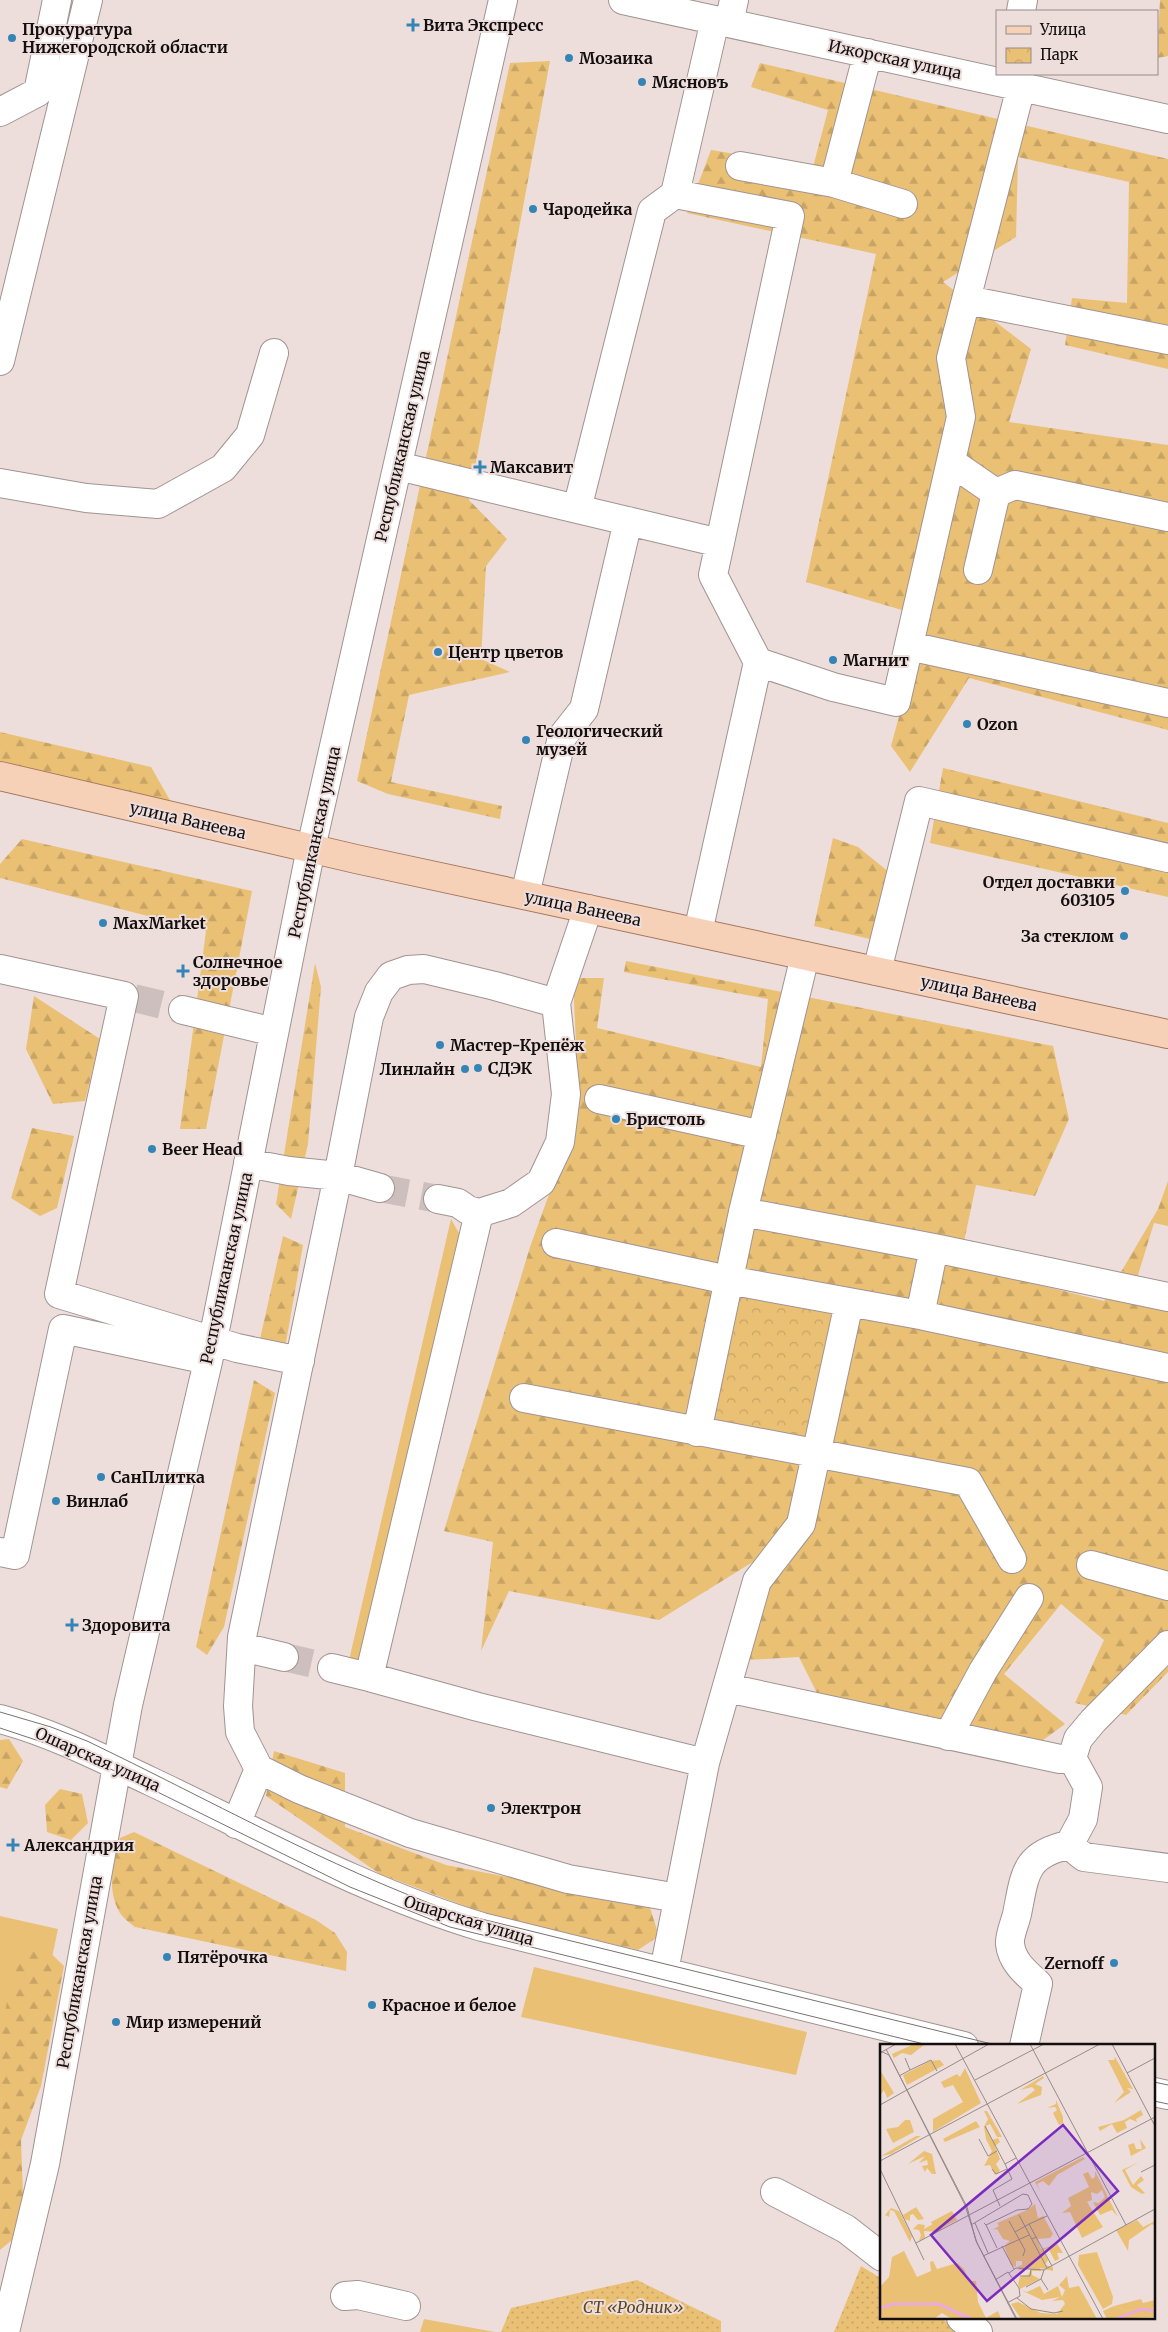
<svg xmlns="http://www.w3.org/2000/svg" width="1168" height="2332" font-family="Merriweather,serif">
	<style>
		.grass { fill: #eac075 }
		.forest { fill: url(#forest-firs) }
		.park { fill: url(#park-crowns) }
		.garden { fill: url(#garden-dots) }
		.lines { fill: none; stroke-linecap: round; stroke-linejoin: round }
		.minor-tunnel { stroke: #ccbfbd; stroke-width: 28; stroke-dasharray: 28 14; stroke-linecap: butt }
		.minor-casing { stroke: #a19392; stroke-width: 30 }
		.major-casing { stroke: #a4785e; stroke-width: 30 }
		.minor { stroke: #fff; stroke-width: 28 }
		.major { stroke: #f7d0b8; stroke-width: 28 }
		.tram { stroke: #7b7170; stroke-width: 1 }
		.poi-dot { fill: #3485b6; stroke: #eddedc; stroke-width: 2 }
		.labels { text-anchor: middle; stroke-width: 4; stroke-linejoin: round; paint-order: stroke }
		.poi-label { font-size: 16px; font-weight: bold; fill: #140f0f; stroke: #eddedc; text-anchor: start }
		.street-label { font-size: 16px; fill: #140f0f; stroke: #eddedc }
		.park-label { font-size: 16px; font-style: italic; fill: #5b4722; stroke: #eddedc }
		.inset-river { fill: none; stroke: #eba7ed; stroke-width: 2.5 }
		.inset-road { fill: none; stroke: #968b8a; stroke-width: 1 }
		.view { fill: #7b2cbf; fill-opacity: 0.15; stroke: #7b2cbf; stroke-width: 2.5 }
		.inset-edge { fill: none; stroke: #140f0f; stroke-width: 2.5 }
	</style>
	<defs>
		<pattern id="forest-firs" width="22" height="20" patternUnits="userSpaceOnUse" patternTransform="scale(1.25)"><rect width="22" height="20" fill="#eac075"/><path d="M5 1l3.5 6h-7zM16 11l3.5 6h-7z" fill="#c8a464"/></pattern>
		<pattern id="park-crowns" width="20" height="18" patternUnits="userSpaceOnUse" patternTransform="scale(1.25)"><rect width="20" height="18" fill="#eac075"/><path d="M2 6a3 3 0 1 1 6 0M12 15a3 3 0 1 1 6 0" fill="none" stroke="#c8a464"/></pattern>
		<pattern id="garden-dots" width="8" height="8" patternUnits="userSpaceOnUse" patternTransform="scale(1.25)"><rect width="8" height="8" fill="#eac075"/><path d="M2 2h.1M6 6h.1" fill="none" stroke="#c8a464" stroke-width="1.8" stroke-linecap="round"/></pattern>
	</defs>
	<rect width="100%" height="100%" fill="#eddedc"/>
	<path class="grass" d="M451 1219 464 1242 369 1654 347 1669Z
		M0 1916 58 1929 0 2208Z
		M534 1967 807 2032 796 2075 521 2017Z
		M424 2319 495 2332H420Z"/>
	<path class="forest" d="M1160 0H1168V56L1157 58Z
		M550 61 469 500 507 539 486 566 481 659 510 672 409 695 391 782 502 806 500 819 388 794 357 781 510 63Z
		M760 63 1168 159V369L1065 345 1072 298 1127 303 1129 182 1018 157 1016 237 943 282 1031 349 1009 422 1168 445V730L969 678 910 772 891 746 926 617 806 582 876 254 687 213 711 150 813 167 828 110 751 87Z
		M0 732 151 767 171 802 0 763Z
		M943 768 1168 823V897L930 843Z
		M833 838 858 847 895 877 870 939 814 926Z
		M22 839 252 891 206 1129H180L206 931 0 878V864Z
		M626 961 1053 1046 1069 1119 1035 1196 976 1185 959 1265 1104 1301 1158 1209 1168 1181V1226L1154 1223 1130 1301 1168 1310V1672L1126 1715 1075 1703 1104 1640 1061 1604 1004 1674 1065 1724 1012 1763 829 1717 799 1657 747 1660 756 1560 659 1620 509 1591 481 1651 493 1542 444 1531 530 1247 579 1111 573 978H604L597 1028 761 1067 768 999 624 972Z
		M315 963 321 987 308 1144 291 1219 276 1204Z
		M34 996 100 1039 85 1101 53 1104 26 1049Z
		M32 1128 74 1136 57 1208 40 1216 11 1198Z
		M283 1236 303 1245 285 1348H258Z
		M254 1380 275 1393 224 1627 207 1655 196 1647Z
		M9 1739 23 1761 7 1789 0 1787V1740Z
		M274 1751 345 1773V1827L446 1865 649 1905 659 1936 638 1950 486 1914 380 1874 266 1796Z
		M60 1789 82 1794 88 1823 71 1840 47 1832 45 1805Z
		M134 1832 316 1920 335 1933 347 1952 346 1971 135 1927C130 1923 123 1918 120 1913 106 1889 113 1863 120 1838Z
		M36 1939 64 1966 41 2086 21 2140 23 2195 12 2240 0 2250V2017L5 2013 14 1962Z"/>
	<path class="park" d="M734 1288 840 1310 812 1447 706 1425Z"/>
	<path class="garden" d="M861 2266 882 2279V2318H942L957 2332H834Z
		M637 2280 721 2321V2332H501L511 2308Z"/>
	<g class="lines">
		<path class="minor-tunnel" d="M134 998 183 1010
			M380 1188 438 1199
			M284 1657 332 1668"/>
		<g class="minor-casing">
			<path id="minor" d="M623 0 1168 119
				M1021 11 1023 0
				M729 23 734 0
				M0 112 38 92 57 0
				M740 166 834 183 868 53
				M834 183 903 204
				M675 194 715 20
				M967 300 1168 340
				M0 361 88 0
				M951 462 996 493
				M398 466 577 509 652 211 675 194 790 216 713 575 758 662 833 687 896 702 961 417 951 358 1021 87
				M0 483 86 498 158 504 223 468 250 435 274 353
				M577 509 720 543
				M978 570 996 493 1015 485 1168 517
				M909 646 1168 703
				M525 895 562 737 584 709 628 521
				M698 932 758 662
				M805 956 743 1212 934 1248
				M0 969 124 996 59 1294 237 1348 300 1361
				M877 971 919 801 1168 858
				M183 1010 274 1032
				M599 1099 762 1135
				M248 1163 289 1171 338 1176 380 1188
				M438 1199 458 1203 468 1210 479 1213
				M556 1243 728 1280 920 1315 1168 1368
				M920 1315 934 1248 1168 1297
				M524 1398 968 1482 1012 1559
				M697 1432 743 1212
				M0 1552 15 1555 63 1329 208 1360
				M1091 1565 1168 1586
				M242 1647 284 1657
				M332 1668 369 1677 479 1213 511 1203 541 1182 560 1142 566 1094 556 1003 588 909
				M369 1677 478 1707 705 1763
				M727 1688 1060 1759 1072 1758
				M0 1719C53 1733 101 1758 150 1781 260 1833 365 1892 482 1927L964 2046
				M948 1736 983 1671 1029 1598
				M259 1769 299 1789 410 1833 568 1879 678 1898
				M236 1824 259 1769 240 1732 238 1706 242 1637 338 1176 369 1017 379 992 391 976 408 970 424 969 495 986 556 1003
				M1069 1845 1083 1819 1088 1787 1072 1758 1078 1739 1093 1721 1168 1645
				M664 1971 705 1763 757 1581 801 1524 849 1303
				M1024 2046 1038 1984C1026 1973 1012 1962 1010 1944 1009 1936 1015 1923 1017 1914 1025 1875 1024 1854 1069 1845L1084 1857 1168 1868
				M1154 2092 1168 2095
				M775 2192 846 2229 882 2257
				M345 2296 358 2295 406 2306
				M961 2318 978 2332
				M5 2332 45 2164 128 1705 213 1340 311 848 503 0"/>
		</g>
		<g class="major-casing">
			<path id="major" d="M0 776 356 859 1168 1034"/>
		</g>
		<use href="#minor" class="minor"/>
		<use href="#major" class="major"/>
		<path class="tram" d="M0 1712 51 1727 87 1741C208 1799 326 1866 453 1912L1000 2046
			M0 1728 48 1744 115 1771 350 1887 450 1927 932 2046
			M1154 2082 1168 2085
			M1154 2101 1168 2104"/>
	</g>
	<g class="poi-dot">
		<path d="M410.5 17.5h5v5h5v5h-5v5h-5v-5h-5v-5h5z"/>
		<circle cx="12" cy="38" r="5"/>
		<circle cx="569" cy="58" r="5"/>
		<circle cx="642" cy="82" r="5"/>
		<circle cx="533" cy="209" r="5"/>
		<path d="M477.5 459.5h5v5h5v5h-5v5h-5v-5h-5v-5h5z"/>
		<circle cx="438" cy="652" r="5"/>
		<circle cx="833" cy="660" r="5"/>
		<circle cx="967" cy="724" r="5"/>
		<circle cx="526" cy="740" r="5"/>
		<circle cx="1125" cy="891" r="5"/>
		<circle cx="103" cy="923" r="5"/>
		<circle cx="1124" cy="936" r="5"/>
		<path d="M180.5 963.5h5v5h5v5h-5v5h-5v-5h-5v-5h5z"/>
		<circle cx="440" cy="1045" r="5"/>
		<circle cx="478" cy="1068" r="5"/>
		<circle cx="465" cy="1069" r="5"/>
		<circle cx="616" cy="1119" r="5"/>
		<circle cx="152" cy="1149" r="5"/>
		<circle cx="101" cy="1477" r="5"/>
		<circle cx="56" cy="1501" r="5"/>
		<path d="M69.5 1617.5h5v5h5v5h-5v5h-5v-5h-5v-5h5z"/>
		<circle cx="491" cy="1808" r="5"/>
		<path d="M10.5 1837.5h5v5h5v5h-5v5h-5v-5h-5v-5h5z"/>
		<circle cx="167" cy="1957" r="5"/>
		<circle cx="1114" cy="1963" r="5"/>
		<circle cx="372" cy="2005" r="5"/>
		<circle cx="116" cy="2022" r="5"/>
	</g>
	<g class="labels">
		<g class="poi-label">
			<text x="423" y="31">Вита Экспресс</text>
			<text x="22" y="35">Прокуратура<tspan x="22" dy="18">Нижегородской области</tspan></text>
			<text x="579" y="64">Мозаика</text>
			<text x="652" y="88">Мясновъ</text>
			<text x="543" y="215">Чародейка</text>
			<text x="490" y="473">Максавит</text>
			<text x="448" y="658">Центр цветов</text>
			<text x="843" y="666">Магнит</text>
			<text x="977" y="730">Ozon</text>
			<text x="536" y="737">Геологический<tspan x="536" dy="18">музей</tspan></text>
			<text x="1115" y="888" text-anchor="end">Отдел доставки<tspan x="1115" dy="18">603105</tspan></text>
			<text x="113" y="929">MaxMarket</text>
			<text x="1114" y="942" text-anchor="end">За стеклом</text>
			<text x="193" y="968">Солнечное<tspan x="193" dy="18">здоровье</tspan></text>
			<text x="450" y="1051">Мастер-Крепёж</text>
			<text x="488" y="1074">СДЭК</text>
			<text x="455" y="1075" text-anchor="end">Линлайн</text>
			<text x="626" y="1125">Бристоль</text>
			<text x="162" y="1155">Beer Head</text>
			<text x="111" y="1483">СанПлитка</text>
			<text x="66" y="1507">Винлаб</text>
			<text x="82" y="1631">Здоровита</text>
			<text x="501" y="1814">Электрон</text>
			<text x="24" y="1851">Александрия</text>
			<text x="177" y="1963">Пятёрочка</text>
			<text x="1104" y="1969" text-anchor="end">Zernoff</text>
			<text x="382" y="2011">Красное и белое</text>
			<text x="126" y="2028">Мир измерений</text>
		</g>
		<g class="street-label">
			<text transform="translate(895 59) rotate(12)" y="6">Ижорская улица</text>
			<text transform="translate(402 446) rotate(-77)" y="6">Республиканская улица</text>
			<text transform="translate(188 820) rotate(13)" y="6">улица Ванеева</text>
			<text transform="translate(314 842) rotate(-78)" y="6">Республиканская улица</text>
			<text transform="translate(583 908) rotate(12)" y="6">улица Ванеева</text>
			<text transform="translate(979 993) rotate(12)" y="6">улица Ванеева</text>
			<text transform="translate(226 1268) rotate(-78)" y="6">Республиканская улица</text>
			<text transform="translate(98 1759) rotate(24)" y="6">Ошарская улица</text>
			<text transform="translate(469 1920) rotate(17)" y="6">Ошарская улица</text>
			<text transform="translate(79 1972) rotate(-80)" y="6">Республиканская улица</text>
		</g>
		<g class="park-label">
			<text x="633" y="2313">СТ «Родник»</text>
		</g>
	</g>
	<g transform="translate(880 2044)">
		<rect width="275" height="275" fill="#eddedc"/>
		<path d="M235 13 253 45 247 44 251 48 234 59 244 48 228 16H234ZM260 95 266 104 251 112 248 101 254 99 256 105H262ZM72 167 77 176 56 187 51 178ZM261 255 263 259 275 256V263L246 267 234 262Z" fill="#eac075"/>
		<path d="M34 0 44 1 31 11 22 9 14 14 21 31 12 10ZM60 16 64 21 27 41 23 31 50 17ZM85 24 101 59 53 88V75L83 58 73 41 64 44 61 38 77 30 80 33ZM0 26 14 49 7 54 4 46 0 52ZM163 32 164 34 155 40 162 43 161 51 137 60 155 46 152 43 140 46ZM176 56 183 73V79L179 81 173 69 177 66 175 63 167 64 176 60ZM261 66 263 71 256 75 257 78 250 75 245 78 247 84 237 89 232 80 220 87 218 83 244 76ZM104 67H107L122 93H117L110 80 106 82 112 96 118 94 120 98 115 102 120 115 116 120 120 127 115 131 110 121 104 122 112 107 106 95 104 83 108 75ZM25 76H30L34 88 13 99 6 85 18 83ZM96 77 100 83 65 98 63 95ZM36 92H41L11 110 1 112ZM44 107 52 110 56 130H52L47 124 45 128 42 122 48 121 47 116 39 119 45 112 28 120ZM203 113 205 115 177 131 169 142 163 137 157 140 160 148 155 138ZM259 118 245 126 253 141 261 132 264 136 257 141 265 149 262 150 251 143 242 126ZM215 127 238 173 232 166 220 171 213 158 219 159 225 153 222 146 217 150 211 148 212 156 207 158 223 183 202 194 190 168 182 169 191 162 188 154 209 143 203 130 208 128 212 135 215 133ZM155 160 158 174 163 172 158 162 173 190 170 194 157 195 161 205 175 201 176 198 183 209H177L179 215 175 217 168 204 163 206 168 216 165 221 173 223V227L160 224 161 227H152V231L160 235 140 245 138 240 140 233 148 231 152 224 139 226 138 222 142 221V217H136V223L131 221 124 202 130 197 123 195 117 185 112 186 119 182 117 179 147 166ZM36 163 44 175 38 176 33 170 30 171V177L25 175 23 171ZM11 164 19 167 32 192 30 198 14 167 10 166 9 173 5 171ZM75 175 57 188 44 187 45 194 39 197 41 191 39 186 33 185 38 180 45 181 44 185 53 180 58 183 66 176ZM257 176 263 183 275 177V182L272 180 249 196 248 207 236 186ZM217 208 233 253 232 260 223 265 198 221 199 211ZM187 232 189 244 199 242 217 275H141L131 260 138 258 161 269 177 270 185 260 183 256 172 257 180 253 162 256 141 246 147 248 160 242 164 250 178 242 182 253 185 246 179 241ZM234 262 246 267 273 262 275 273 227 275 223 267Z" fill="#eac075"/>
		<path d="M24 207 37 233 51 227 50 218 53 217 57 225 77 219 84 225 89 237H96L98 258 106 274 118 267 121 275H72L62 269 54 275H6L0 272V243L9 233 12 213Z" fill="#eac075"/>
		<path class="inset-river" d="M0 264 13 260H59L91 275M236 275 261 265 275 267"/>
		<path class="inset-road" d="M75 0 223 275M150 0 246 181M232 0 275 82M6 5 85 161 97 199 136 275M0 7 9 11 87 163 96 197 137 275M0 9 16 0M30 26 51 16 57 27M247 29 275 14M19 32 30 26 25 14M95 36 164 0M0 61 109 0M105 82 125 120 136 114M99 95 108 112 117 107M0 117 220 0M0 125 44 216M112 125 116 130 127 125M261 128 275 121M120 162 113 146 132 135 125 120M139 171 167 224M129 177 145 206 143 212M95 179 108 209M91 181 143 150 148 151 152 160 148 165 137 166 106 181 104 179M106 181 117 204M135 188 149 180M156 193 149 180 167 172M152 195 156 193 172 222M36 199 275 73M122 202 134 225M103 212 149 191M129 229 136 224 164 226M140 232H150L151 225M115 236 128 228 139 244 140 252 127 259M146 243 161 235M168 246 161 235 164 226 275 165M137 254 151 265 174 269 183 267"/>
		<path class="view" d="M183 81 238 147 107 257 51 191Z"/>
		<rect width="275" height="275" class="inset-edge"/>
	</g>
	<rect x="996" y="10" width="162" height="65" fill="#eddedc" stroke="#968b8a"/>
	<rect x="1006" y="26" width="25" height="8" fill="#f7d0b8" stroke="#968b8a"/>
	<text x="1040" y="35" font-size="15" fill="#140f0f">Улица</text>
	<rect x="1006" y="48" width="25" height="15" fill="url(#park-crowns)" stroke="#968b8a"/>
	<text x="1040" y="60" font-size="15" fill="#140f0f">Парк</text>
</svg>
